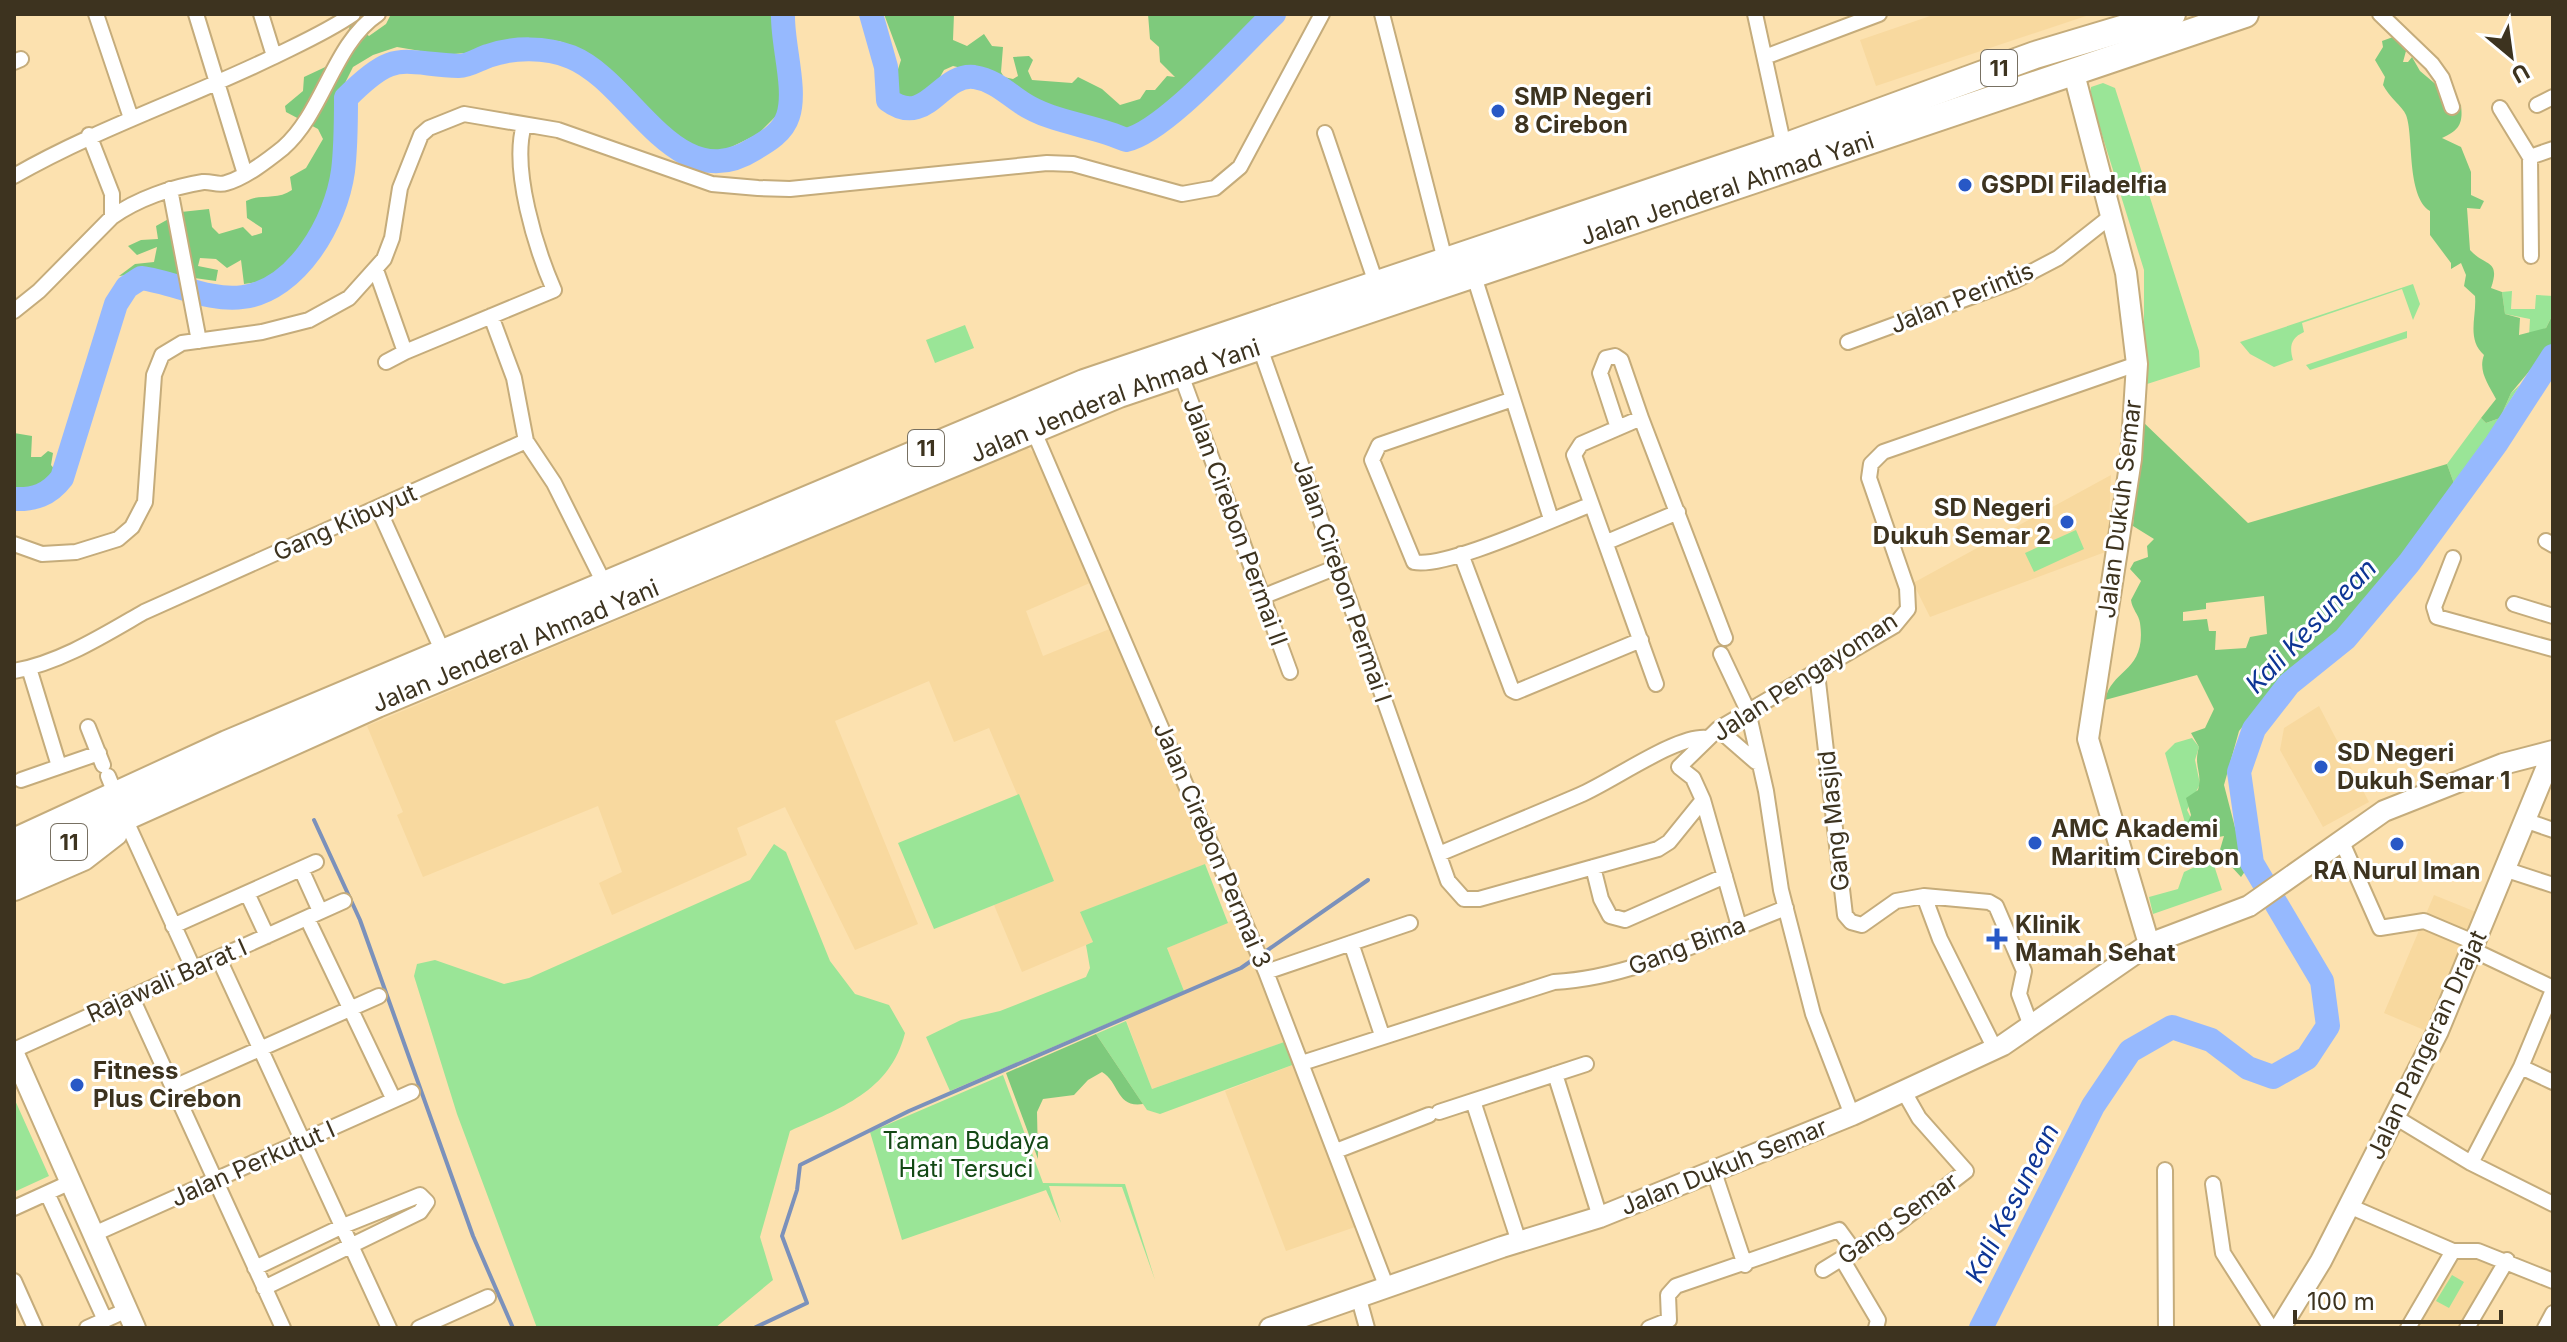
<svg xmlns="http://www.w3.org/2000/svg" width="2567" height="1342" font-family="Inter,sans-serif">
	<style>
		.built { fill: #f8d99f }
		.green { fill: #9ae597 }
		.forest { fill: #7eca7c; fill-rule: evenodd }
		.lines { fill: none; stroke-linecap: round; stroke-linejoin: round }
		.stream { stroke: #7b91bb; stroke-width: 4 }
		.river { stroke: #96b9fe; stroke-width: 24 }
		.street-casing { stroke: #c5ac7b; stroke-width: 18 }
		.secondary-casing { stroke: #c5ac7b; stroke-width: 24 }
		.highway-casing { stroke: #c5ac7b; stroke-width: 30 }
		.street { stroke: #fff; stroke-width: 14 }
		.secondary { stroke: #fff; stroke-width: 20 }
		.highway { stroke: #fff; stroke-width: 26 }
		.poi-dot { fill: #2858c6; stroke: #fff; stroke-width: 3 }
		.labels { text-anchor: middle; stroke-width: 6; stroke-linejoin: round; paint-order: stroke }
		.shield { fill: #fff; stroke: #777062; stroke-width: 2 }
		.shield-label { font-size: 22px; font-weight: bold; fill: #3d331f }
		.poi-label { font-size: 24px; font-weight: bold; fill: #3d331f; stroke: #fff; text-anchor: start }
		.street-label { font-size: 24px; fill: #3d331f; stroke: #fff }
		.park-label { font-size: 24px; fill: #134814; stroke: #fff }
		.water-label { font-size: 26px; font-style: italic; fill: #0d3595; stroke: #fff }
	</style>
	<rect width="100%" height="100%" fill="#fce1af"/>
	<path class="built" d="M1936 14H2092L1876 86 1860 40Z
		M1027 448 1040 457 1092 582 1026 611 1043 656 1112 628 1211 862 1081 912 1093 942 1022 972 994 905 1054 881 989 728 954 742 929 681 835 721 918 924 855 950 785 807 737 828 747 855 612 915 599 883 622 872 598 806 423 877 397 815 403 812 367 726Z
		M2111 475 2108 551 1930 617 1913 583Z
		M2319 706 2369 802 2323 827 2280 750 2284 728Z
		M2434 895 2481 914 2431 1033 2384 1013Z
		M1237 918 1287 1041 1152 1089 1125 1017 1184 991 1167 948Z
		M1295 1064 1358 1226 1286 1251 1225 1091Z
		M2485 1258 2502 1267 2466 1328H2410L2451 1260Z"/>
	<path class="green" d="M2103 83 2115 88 2199 351 2200 367 2144 385V270L2090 96 2091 87Z
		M2413 284 2420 304 2413 320 2402 289 2302 323 2304 332C2291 338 2289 346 2293 360L2274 367 2250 354 2240 342Z
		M2512 291 2511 309H2535L2536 295 2553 296V314L2546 328 2529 336 2530 319 2505 314 2502 292Z
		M965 325 974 348 935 363 926 340Z
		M2407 331V338L2310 370 2306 365Z
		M2520 385 2504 410V418L2456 489 2447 464 2481 418 2486 423 2500 418 2511 393Z
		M2076 530 2084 549 2034 572 2025 553Z
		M2192 738 2199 747 2195 760 2200 784 2187 810 2191 818 2186 826 2165 753 2175 743Z
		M1019 794 1054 881 934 929 898 843Z
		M774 844 786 852 830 961 855 994 889 1005 905 1033C890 1092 840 1108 790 1131L760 1237 773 1280 715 1328H537L457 1114 414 976 417 964 435 960 504 984 529 978 750 880Z
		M2212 859 2222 890 2153 914 2149 897 2178 889 2184 872Z
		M1205 864 1228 923 1167 948 1184 991 950 1091 926 1037 961 1020 1000 1011 1086 977 1090 968 1086 945 1093 942 1080 912Z
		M1126 1021 1152 1089 1287 1041 1295 1064 1160 1114 1147 1110 1096 1034Z
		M1003 1075 1043 1183 1125 1184 1155 1280 1122 1187 1049 1186 1061 1223 1046 1190 902 1240 870 1132Z
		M14 1098 49 1176 14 1192Z
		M2452 1275 2464 1282 2449 1308 2436 1301Z"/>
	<path class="forest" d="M358 14H372L365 33 369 36 386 24 391 14H778V65L785 100 779 113 758 134 721 152 703 154 673 138 610 74 580 49 559 41 518 39 485 51 444 55 397 47 373 55 353 67 344 85 337 118 341 137 329 202 296 263 276 279 244 284 241 260 227 268 216 259 200 258 198 266 218 270 216 281 151 272 119 276 135 264 154 262 157 247 137 255 128 246 141 240 158 239 156 226 181 212 209 209 212 227 219 234 243 227 252 236 262 233V228L247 218 246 201C261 193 276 201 292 190L290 177 306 168 323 139 318 129 286 112 285 106 303 91 304 77 336 62 355 44 349 28Z
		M884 14H954L953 40 967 46 984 34 992 46 1003 47 1001 72 1004 77 1013 79 1018 76 1013 57 1029 56 1033 60 1028 71 1032 80 1072 83 1078 77 1102 89 1120 105 1140 99 1146 90H1155L1167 76 1175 77 1160 62 1159 47 1150 39 1148 14H1264L1231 43 1175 103 1131 134 1082 116 1050 112 996 76 953 66 944 70C930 94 927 104 895 100L890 94 901 60Z
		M2393 37 2406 51 2403 62H2408L2412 57 2420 71 2439 87 2443 98 2461 105C2463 123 2460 130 2442 138L2461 147 2471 172V195L2484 201 2480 209 2467 208 2470 250C2485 267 2501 259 2491 288L2502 292 2505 314 2520 318 2519 335 2546 328 2553 314V343L2511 393 2500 418 2486 423 2481 418 2496 399C2488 384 2478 371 2484 355 2466 339 2477 316 2475 296L2464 286 2466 275 2461 263 2451 269V263L2430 235V211C2406 196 2414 135 2406 115 2402 106 2389 97 2383 85L2385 77 2375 60 2383 47 2382 41Z
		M2142 421 2248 523 2447 464 2456 489 2442 511 2435 514 2342 636 2267 696 2239 731 2224 785 2246 870 2241 877 2219 853 2224 836 2203 840 2187 838 2185 829 2191 815 2186 798 2198 790C2203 772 2193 767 2199 747L2191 733 2205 728 2214 709 2197 675 2105 700C2112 668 2147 672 2140 623 2139 615 2132 609 2131 600L2141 581 2130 569 2134 562 2148 557 2147 546 2154 539 2133 526ZM2264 596 2267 634 2250 637 2246 648 2215 650 2216 631H2209L2207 619 2183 621V612L2206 609V603Z
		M14 433 32 436 31 457H41L48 451 53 453 51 465 55 470 41 488 14 487Z
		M1096 1034 1143 1104C1116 1108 1120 1083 1102 1072L1088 1080 1074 1095 1043 1099 1037 1112 1038 1159 1006 1073Z"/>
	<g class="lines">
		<path class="stream" d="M314 820 360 920 473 1236 513 1328
			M1262 954 1368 880
			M754 1328 807 1303 782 1236 797 1190 800 1165 909 1111 1241 968 1254 959"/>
		<path class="river" d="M871 14 886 67 888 100C927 129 940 73 974 77 994 80 1007 93 1022 103 1052 123 1094 125 1126 140 1165 132 1242 44 1274 14
			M14 499C34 500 49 495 62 478L116 304 127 287 141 278C173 282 210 302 243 297 297 290 336 222 343 171 346 147 346 122 346 98 395 49 398 63 459 66 469 66 479 59 488 56 513 47 546 47 571 57 633 82 675 199 754 149 768 141 783 132 788 116 797 89 782 44 783 14
			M1981 1328 2093 1106 2130 1051 2172 1027 2211 1040 2248 1068 2273 1077 2307 1058 2328 1026 2322 981 2252 863 2239 772 2254 729 2289 684 2345 639 2409 563 2496 444 2553 356"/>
		<g class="street-casing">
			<path id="street" d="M96 14 131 118
				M196 14 245 174
				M261 14 274 56
				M1382 14 1445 260
				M1755 14 1784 147
				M2380 14 2432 64 2442 78 2452 107
				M1765 57 1879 14
				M14 62 21 59
				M2537 105 2553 97
				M2500 108 2530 157 2553 149
				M1325 133 1376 283
				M2530 157 2531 256
				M14 176C96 129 186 99 271 58 299 44 327 32 353 14
				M170 189 199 341
				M112 217C137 199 172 187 203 182 211 181 218 186 226 183 245 178 268 160 283 148 324 112 333 44 378 14
				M376 270 405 352 386 362
				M1473 273 1551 519
				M14 311 39 291 112 217V194L89 135
				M491 316 514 378 526 441
				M1848 342 2014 281 2058 258 2110 217
				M1259 345 1448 881 1464 899H1479L1658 849 1669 842 1703 800 1693 778 1679 767 1718 729 1894 626 1908 609 1907 588 1869 478 1871 464 1883 452 2137 364
				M405 352 554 290C536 249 511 169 524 125
				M1180 372 1290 672
				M1513 399 1379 445 1372 460 1414 562C1445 569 1555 518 1590 505
				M1641 418 1725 638
				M1032 427 1266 972 1387 1288
				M1618 428 1600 373 1606 358 1615 356 1621 360 1641 418 1581 444 1574 455 1656 684
				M379 510 443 652
				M2546 541 2553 545
				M1607 542 1678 512
				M14 544 42 554 76 552 118 539 132 527 145 502 154 375 162 355 182 343 262 332 309 320 349 298 384 259 392 238 400 188 421 135 429 128 464 114 558 130 712 184 758 188 790 189 1047 163 1073 164 1182 194 1215 188 1240 167 1322 14
				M1461 554 1512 690 1516 692 1641 640
				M2453 558 2434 607 2437 617 2553 649
				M1262 597 1337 567
				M2514 604 2553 616
				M1721 654 1748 711 1766 791 1781 890 1813 1014 1852 1115
				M29 668 59 766
				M14 671C60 663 104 635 144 612L526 441 554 483 605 585
				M1817 673 1845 915 1851 922 1862 925 1896 901 1924 896 1989 902 1996 906 2024 971 2019 994 2031 1026
				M88 727 103 765
				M1718 729 1756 762
				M108 776 115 793
				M21 780 99 753
				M1703 800 1739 926
				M2527 821 2553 830
				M127 823 194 970
				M2341 840 2380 928 2424 921 2476 943
				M1439 854C1486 834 1534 815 1580 795 1611 782 1678 734 1707 738
				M1593 867 1601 899 1610 916 1625 920 1725 876
				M301 869 320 911
				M2507 870 2553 885
				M247 893 267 936
				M1924 896 1940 939 1995 1049
				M307 918 394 1100
				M173 926 316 862
				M1351 943 1382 1035
				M2473 950 2553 988
				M219 959 389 1328
				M1266 972 1410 923
				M132 998 283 1328
				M14 1050 344 901
				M1302 1063 1554 982C1634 978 1712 936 1786 908
				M2521 1067 2553 1082
				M1555 1074 1600 1217
				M172 1088 379 996
				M1473 1101 1519 1242
				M1439 1112 1586 1064
				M2395 1117 2471 1163 2553 1204
				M1336 1151 1429 1115
				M2471 1163 2521 1067 2553 990
				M2165 1170 2166 1328
				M1714 1172 1745 1265
				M2213 1184 2223 1253 2271 1328
				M47 1193 105 1320
				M2349 1206 2453 1251 2408 1328
				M14 1208 71 1182
				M94 1234 412 1092
				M2453 1251H2478L2553 1281
				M1842 1259 1878 1320 1876 1328
				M255 1268 343 1226 420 1195 427 1202 420 1212 264 1288
				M1823 1270 1896 1225 1966 1171 1919 1118 1903 1090
				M14 1281 35 1328
				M1359 1299 1367 1328
				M87 1328 127 1310
				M419 1328 488 1297
				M1649 1328 1669 1320 1668 1295 1676 1286 1839 1230 1855 1252
				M2467 1328 2507 1260
				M2545 1328 2553 1313"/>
		</g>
		<g class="secondary-casing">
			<path id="secondary" d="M2073 70 2126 273 2137 364 2131 459 2088 739 2149 944
				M14 1054 135 1328
				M1270 1328 1502 1247 1600 1217 1852 1115 2003 1045 2149 944 2249 906 2384 811 2503 764 2553 751
				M2280 1328 2321 1261 2438 1031 2553 752"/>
		</g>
		<g class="highway-casing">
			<g id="highway">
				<path d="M14 842 227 744 1084 383 1784 147 2035 55 2172 14"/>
				<path id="s1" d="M14 867 377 704 1119 394 2245 14"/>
				<path d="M14 887 83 857 114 833"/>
			</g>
		</g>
		<use href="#street" class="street"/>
		<use href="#secondary" class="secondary"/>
		<use href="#highway" class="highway"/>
	</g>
	<g class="poi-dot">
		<circle cx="1498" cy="111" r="8"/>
		<circle cx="1965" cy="185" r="8"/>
		<circle cx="2067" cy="522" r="8"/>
		<circle cx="2321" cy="767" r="8"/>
		<circle cx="2035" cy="843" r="8"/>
		<circle cx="2397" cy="844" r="8"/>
		<path d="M1993 927h8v8h8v8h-8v8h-8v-8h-8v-8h8z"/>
		<circle cx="77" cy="1085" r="8"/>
	</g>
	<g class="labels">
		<g class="shield">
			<rect x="1981" y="50" width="36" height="36" rx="6"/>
			<rect x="908" y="430" width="36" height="36" rx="6"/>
			<rect x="51" y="824" width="36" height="36" rx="6"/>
		</g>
		<g class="shield-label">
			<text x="1999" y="76">11</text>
			<text x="926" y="456">11</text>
			<text x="69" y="850">11</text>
		</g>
		<g class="poi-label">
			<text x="1514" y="105">SMP Negeri<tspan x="1514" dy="28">8 Cirebon</tspan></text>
			<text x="1981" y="193">GSPDI Filadelfia</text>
			<text x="2051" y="516" text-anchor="end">SD Negeri<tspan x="2051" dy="28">Dukuh Semar 2</tspan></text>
			<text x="2337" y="761">SD Negeri<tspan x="2337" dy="28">Dukuh Semar 1</tspan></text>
			<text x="2051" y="837">AMC Akademi<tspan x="2051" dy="28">Maritim Cirebon</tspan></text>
			<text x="2397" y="879" text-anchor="middle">RA Nurul Iman</text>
			<text x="2015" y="933">Klinik<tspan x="2015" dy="28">Mamah Sehat</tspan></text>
			<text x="93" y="1079">Fitness<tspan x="93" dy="28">Plus Cirebon</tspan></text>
		</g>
		<g class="street-label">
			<text dy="8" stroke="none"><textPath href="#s1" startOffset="1844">Jalan Jenderal Ahmad Yani</textPath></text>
			<text transform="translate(1962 298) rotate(-22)" y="8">Jalan Perintis</text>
			<text dy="8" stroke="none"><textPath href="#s1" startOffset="1196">Jalan Jenderal Ahmad Yani</textPath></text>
			<text transform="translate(2120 509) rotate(-83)" y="8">Jalan Dukuh Semar</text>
			<text transform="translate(1235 522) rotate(70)" y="8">Jalan Cirebon Permai II</text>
			<text transform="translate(345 523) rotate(-24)" y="8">Gang Kibuyut</text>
			<text transform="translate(1342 581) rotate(71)" y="8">Jalan Cirebon Permai I</text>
			<text dy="8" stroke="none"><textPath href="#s1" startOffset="548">Jalan Jenderal Ahmad Yani</textPath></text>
			<text transform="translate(1805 677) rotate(-33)" y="8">Jalan Pengayoman</text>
			<text transform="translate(1834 821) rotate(-96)" y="8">Gang Masjid</text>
			<text transform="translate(1212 845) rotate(67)" y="8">Jalan Cirebon Permai 3</text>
			<text transform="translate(1687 946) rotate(-21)" y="8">Gang Bima</text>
			<text transform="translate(167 981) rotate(-24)" y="8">Rajawali Barat I</text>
			<text transform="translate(2427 1045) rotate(-65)" y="8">Jalan Pangeran Drajat</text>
			<text transform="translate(253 1164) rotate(-24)" y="8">Jalan Perkutut I</text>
			<text transform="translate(1724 1167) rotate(-22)" y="8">Jalan Dukuh Semar</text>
			<text transform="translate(1898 1219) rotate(-35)" y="8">Gang Semar</text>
		</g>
		<g class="park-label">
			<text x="966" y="1149">Taman Budaya<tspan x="966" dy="28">Hati Tersuci</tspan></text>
		</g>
		<g class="water-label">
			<text transform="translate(2311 626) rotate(-46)" y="9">Kali Kesunean</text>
			<text transform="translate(2012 1203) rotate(-63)" y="9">Kali Kesunean</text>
		</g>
	</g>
	<rect width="2567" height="1342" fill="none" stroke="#3d331f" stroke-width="32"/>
	<g transform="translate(2511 56) rotate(151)" stroke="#ffffff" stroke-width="6" paint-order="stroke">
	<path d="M0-6L14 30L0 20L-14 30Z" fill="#3d331f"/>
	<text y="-12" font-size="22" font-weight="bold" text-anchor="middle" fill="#3d331f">U</text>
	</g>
	<path d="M2295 1310v12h206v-12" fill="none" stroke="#3d331f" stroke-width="4"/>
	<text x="2307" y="1310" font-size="24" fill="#3d331f" stroke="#ffffff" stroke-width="6" paint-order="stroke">100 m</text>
</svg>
